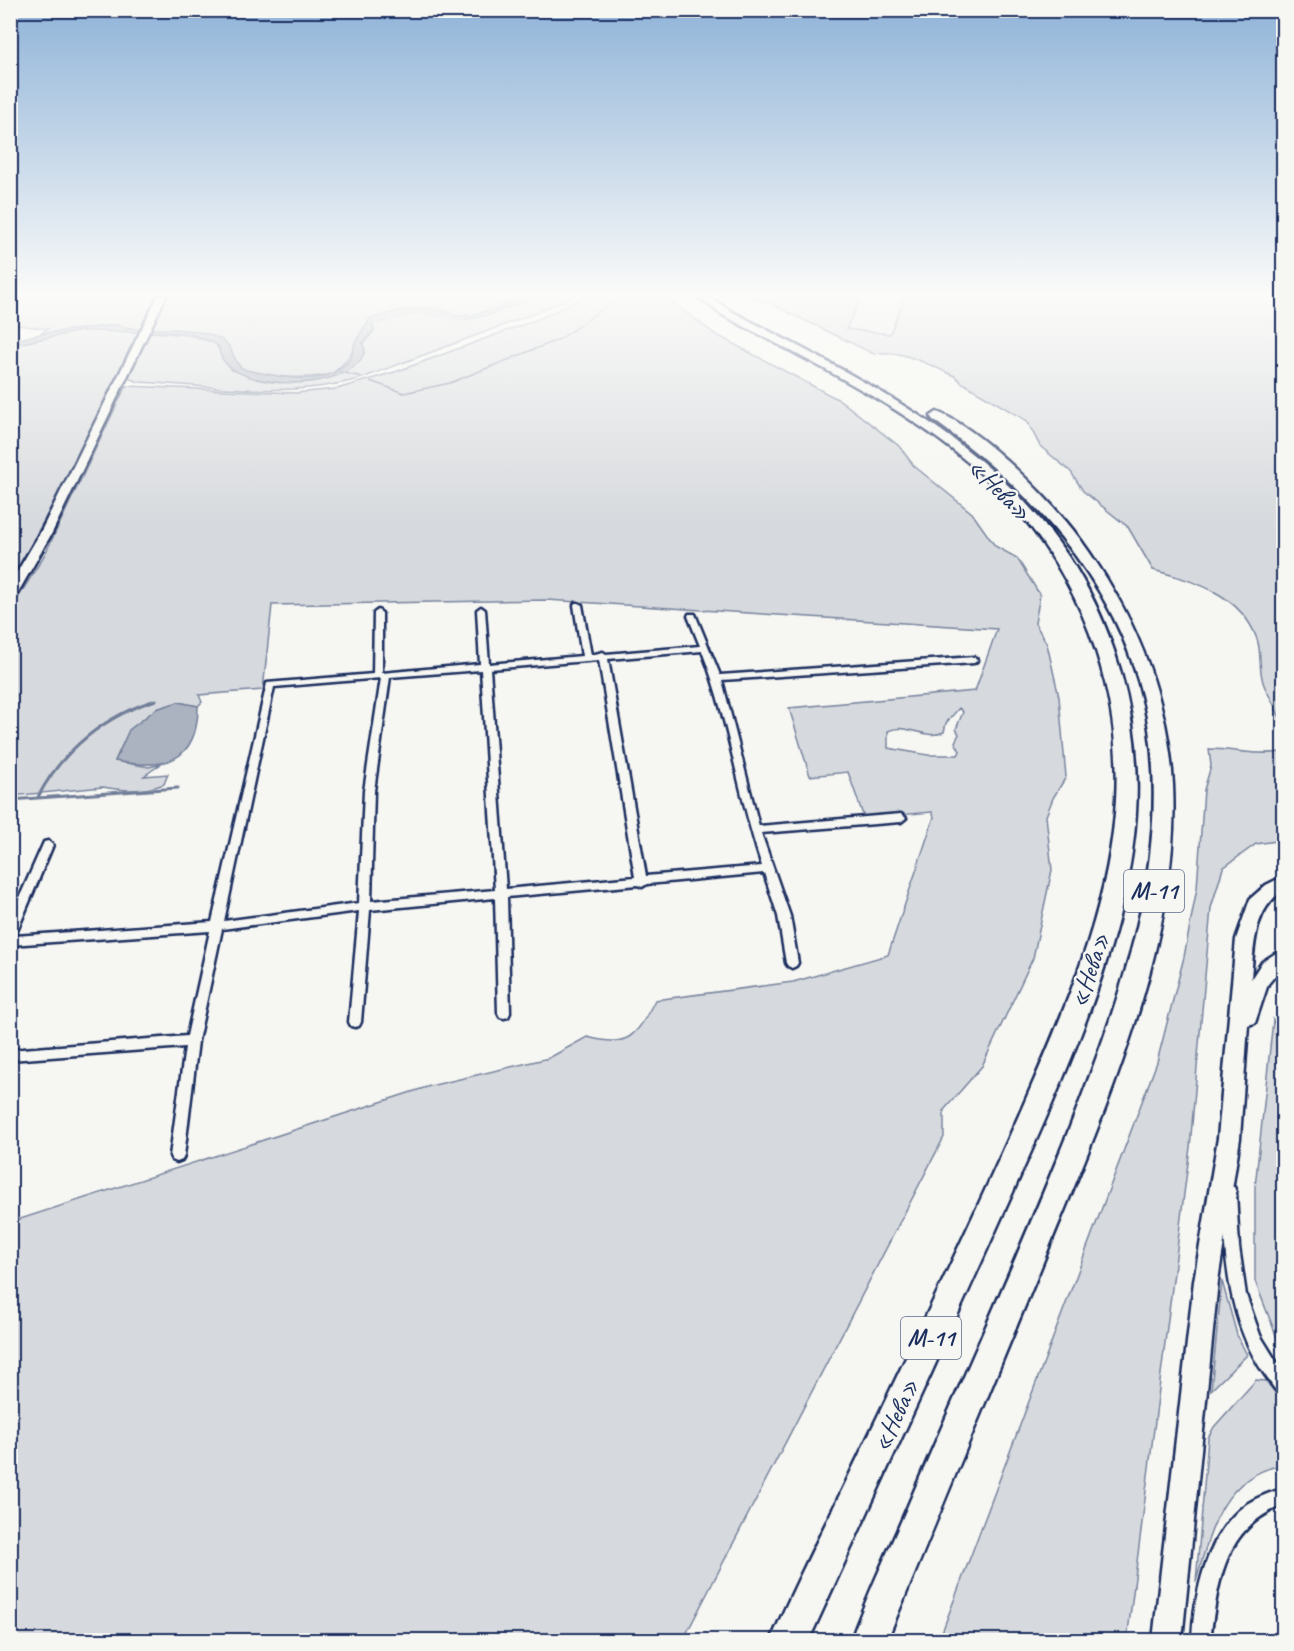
<svg xmlns="http://www.w3.org/2000/svg" width="1294" height="1651" font-family="Caveat,sans-serif">
	<style>
		.built { fill: #e6e7e7 }
		.green { fill: #d6d9dd; stroke: #78849e; stroke-width: 1.5; fill-rule: evenodd }
		.water { fill: #abb2c0; stroke: #717e99; stroke-width: 1.5 }
		.lines { fill: none; stroke-linecap: round; stroke-linejoin: round }
		.stream-far1 { stroke: #717e99; stroke-width: 1.5 }
		.stream { stroke: #717e99; stroke-width: 3 }
		.river { fill: #abb2c0; fill-rule: evenodd }
		.street-casing { stroke: #1b2f5e; stroke-width: 5 }
		.secondary-casing { stroke: #1b2f5e; stroke-width: 5 }
		.highway-casing { stroke: #1b2f5e; stroke-width: 5 }
		.street { fill: #f6f6f2; fill-rule: evenodd }
		.secondary { fill: #f6f6f2; fill-rule: evenodd }
		.highway { fill: #f6f6f2; fill-rule: evenodd }
		.labels { text-anchor: middle; stroke-width: 5; stroke-linejoin: round; paint-order: stroke }
		.shield { fill: #f6f6f2; stroke: #5d6b8a; stroke-width: 1.5 }
		.shield-label { font-size: 24px; font-weight: bold; fill: #1b2f5e }
		.street-label { font-size: 26px; fill: #1b2f5e; stroke: #f6f6f2 }
	</style>
	<rect width="100%" height="100%" fill="#f6f6f2"/>
	<filter id="ink" filterUnits="userSpaceOnUse"><feTurbulence type="fractalNoise" baseFrequency=".0167" numOctaves="2"/><feDisplacementMap in="SourceGraphic" scale="12" xChannelSelector="R" yChannelSelector="G"/><feConvolveMatrix kernelMatrix="1 2 1 2 8 2 1 2 1" color-interpolation-filters="sRGB"/></filter>
	<g filter="url(#ink)">
		<path class="built" d="M862 296H905L890 334 846 329Z"/>
		<path class="green" d="M10 296H156L142 330 112 325 40 334 48 329 11 324Z
			M167 296H523C504 305 479 319 456 316 445 315 438 308 425 308 406 308 388 315 370 319 358 338 353 358 334 372 321 381 251 378 239 367 233 361 231 354 229 346L206 335 152 329Z
			M535 296H574L528 316 362 378C290 399 213 386 139 382L128 378 150 332 189 335 215 343 231 370C286 381 319 397 364 354L362 345 374 331 372 324C390 317 414 308 435 312 444 314 450 319 461 319 487 319 512 306 535 296Z
			M586 296H664L715 334 841 401 899 446 914 466 972 513 995 546 1017 558 1040 595 1035 623 1047 644 1059 697 1066 777 1053 798 1046 816 1052 870 1033 958 982 1066 944 1110V1137L683 1640H11V1222L430 1086 549 1058 587 1037C629 1048 636 1037 655 1000L793 982 888 955 934 817 932 812 864 818 848 772 810 776 789 708 975 691 997 629 547 600 272 605 263 690 199 695 202 702 198 706 178 702 122 746 115 761 149 767 161 764 144 776 168 774 164 784C145 792 123 791 103 787L11 796 10 611 45 554 126 386 296 393 337 389 398 371 541 318ZM959 708 963 712 956 729 959 734 955 742 960 751 958 755H928L888 748V731C908 722 925 741 944 732L946 723Z
			M745 296H862L846 329 890 334 905 296H1283V727C1279 711 1270 699 1264 685 1258 671 1262 653 1257 639 1241 594 1194 581 1153 570L1128 527 1083 491 1071 472 1040 446 1027 421 961 382 955 376C931 366 900 348 874 354L769 303Z
			M104 330 140 332 72 469 11 581V345L81 331Z
			M1283 746V840L1256 844 1223 868 1211 908 1190 1147 1127 1640H939L1157 1062 1184 957 1197 888 1204 790 1211 766 1209 749C1234 749 1256 756 1281 752Z
			M1273 1020 1284 1043 1283 1353 1255 1281V1187Z
			M1222 1281 1237 1335 1247 1355 1211 1390Z
			M1256 1380 1266 1381 1283 1403V1465C1222 1475 1210 1532 1196 1582L1208 1438 1214 1427Z"/>
		<path class="water" d="M523 296H535C513 306 490 317 465 319 452 320 446 314 435 312 414 308 390 317 372 324L374 330 362 344 365 349C358 395 219 394 219 347 203 333 171 331 150 332L152 329C172 328 211 329 227 344 235 352 233 365 246 370 278 376 330 391 351 357 353 352 353 348 355 343 358 336 365 327 370 319 391 312 417 305 439 309 448 310 452 316 461 316 483 315 504 305 523 296Z
			M116 325 142 330 140 332 81 331 11 345V341L40 334Z
			M178 702 198 706C198 764 162 770 115 761L129 730 156 709Z"/>
		<g class="lines">
			<path class="stream-far1" d="M340 372 362 377
				M370 381 404 393 450 383 560 339 611 303"/>
			<path class="stream" d="M38 797C62 750 106 715 156 700
				M10 800 178 788"/>
			<path class="river" d="M418 308 466 318 461 321 418 314 376 325 371 322Z"/>
			<g class="street-casing">
				<path id="street" d="M575 603H578L582 605 591 655 603 652 606 654 700 646 688 616 689 614H695L720 675 974 657 978 660 974 663 722 680 759 826 901 814 906 818 901 822 761 833 790 916 798 963 796 966 792 968 788 966 786 963 778 916 764 873 647 884 642 887 638 885 507 897 510 1013 508 1017 504 1018 500 1017 498 1013 495 898 370 910 361 1022 359 1026 355 1027 351 1026 349 1022 359 911 222 929 198 1041 184 1156 182 1160 177 1162 172 1160 170 1156 185 1047 10 1060V1050L187 1036 210 931 10 945V919L44 842 48 841 53 845 15 936 212 922 267 683 373 674 374 613 378 610 382 613V673L480 664 477 610 481 607 485 610 489 664 582 656 574 605ZM702 651C729 720 738 795 762 866L646 876 608 659ZM599 660 635 877 506 889 490 669ZM481 670 495 890 371 901 374 791 390 677ZM381 678 364 791 359 903 224 921 274 687Z
					M1229 1186 1234 1187 1236 1192 1239 1247 1246 1295 1260 1335 1284 1374V1396C1275 1392 1271 1383 1265 1375 1227 1321 1225 1256 1222 1192L1224 1187Z
					M1284 1488V1505C1222 1528 1218 1584 1210 1640H1192C1194 1597 1205 1542 1238 1511 1251 1499 1267 1494 1284 1488Z"/>
			</g>
			<g class="secondary-casing">
				<path id="secondary" d="M158 296H166L52 533 16 596 10 600V584L40 533Z
					M1284 876V890C1253 909 1254 947 1251 979L1262 962 1284 948V965L1268 984 1255 1023 1248 1025 1240 1138 1218 1281 1182 1640H1153L1194 1281 1218 1138 1236 939 1250 899 1266 885Z"/>
			</g>
			<g class="highway-casing">
				<path id="highway" d="M697 296H708L729 310C847 373 977 431 1058 542 1114 617 1142 720 1136 813 1128 946 1058 1091 1004 1212 940 1355 874 1498 809 1640H771C794 1586 821 1534 846 1482 905 1360 964 1239 1019 1115 1061 1019 1106 919 1115 813 1125 705 1088 593 1018 511 940 421 824 370 721 314Z
					M937 412C980 428 1052 501 1080 539 1134 613 1168 693 1173 785 1181 948 1099 1124 1039 1272 988 1395 938 1518 887 1640H851C868 1592 892 1544 912 1496 964 1375 1019 1255 1068 1132 1118 1005 1170 868 1149 729 1128 594 1039 495 932 419L931 416Z"/>
			</g>
			<use href="#street" class="street"/>
			<use href="#secondary" class="secondary"/>
			<use href="#highway" class="highway"/>
		</g>
	</g>
	<linearGradient id="sky" x2="0" y2="1"><stop stop-color="#8fb3d8"/><stop offset="0.56" stop-color="#fbfbf9"/><stop offset="1" stop-color="#fbfbf9" stop-opacity="0"/></linearGradient>
	<rect width="1294" height="527" fill="url(#sky)"/>
	<g class="labels">
		<g class="shield">
			<rect x="1124" y="870" width="60" height="42" rx="4.5"/>
			<rect x="901" y="1317" width="60" height="42" rx="4.5"/>
		</g>
		<g class="shield-label">
			<text x="1154" y="899">М-11</text>
			<text x="931" y="1346">М-11</text>
		</g>
		<g class="street-label">
			<text transform="translate(1000 489) rotate(45)" y="9">«Нева»</text>
			<text transform="translate(1089 970) rotate(-71)" y="9">«Нева»</text>
			<text transform="translate(895 1415) rotate(-65)" y="9">«Нева»</text>
		</g>
	</g>
	<rect width="1294" height="1651" fill="none" stroke="#f6f6f2" stroke-width="36"/>
	<rect x="18" y="18" width="1258" height="1615" fill="none" stroke="#1b2f5e" stroke-width="2" filter="url(#ink)"/>
</svg>
